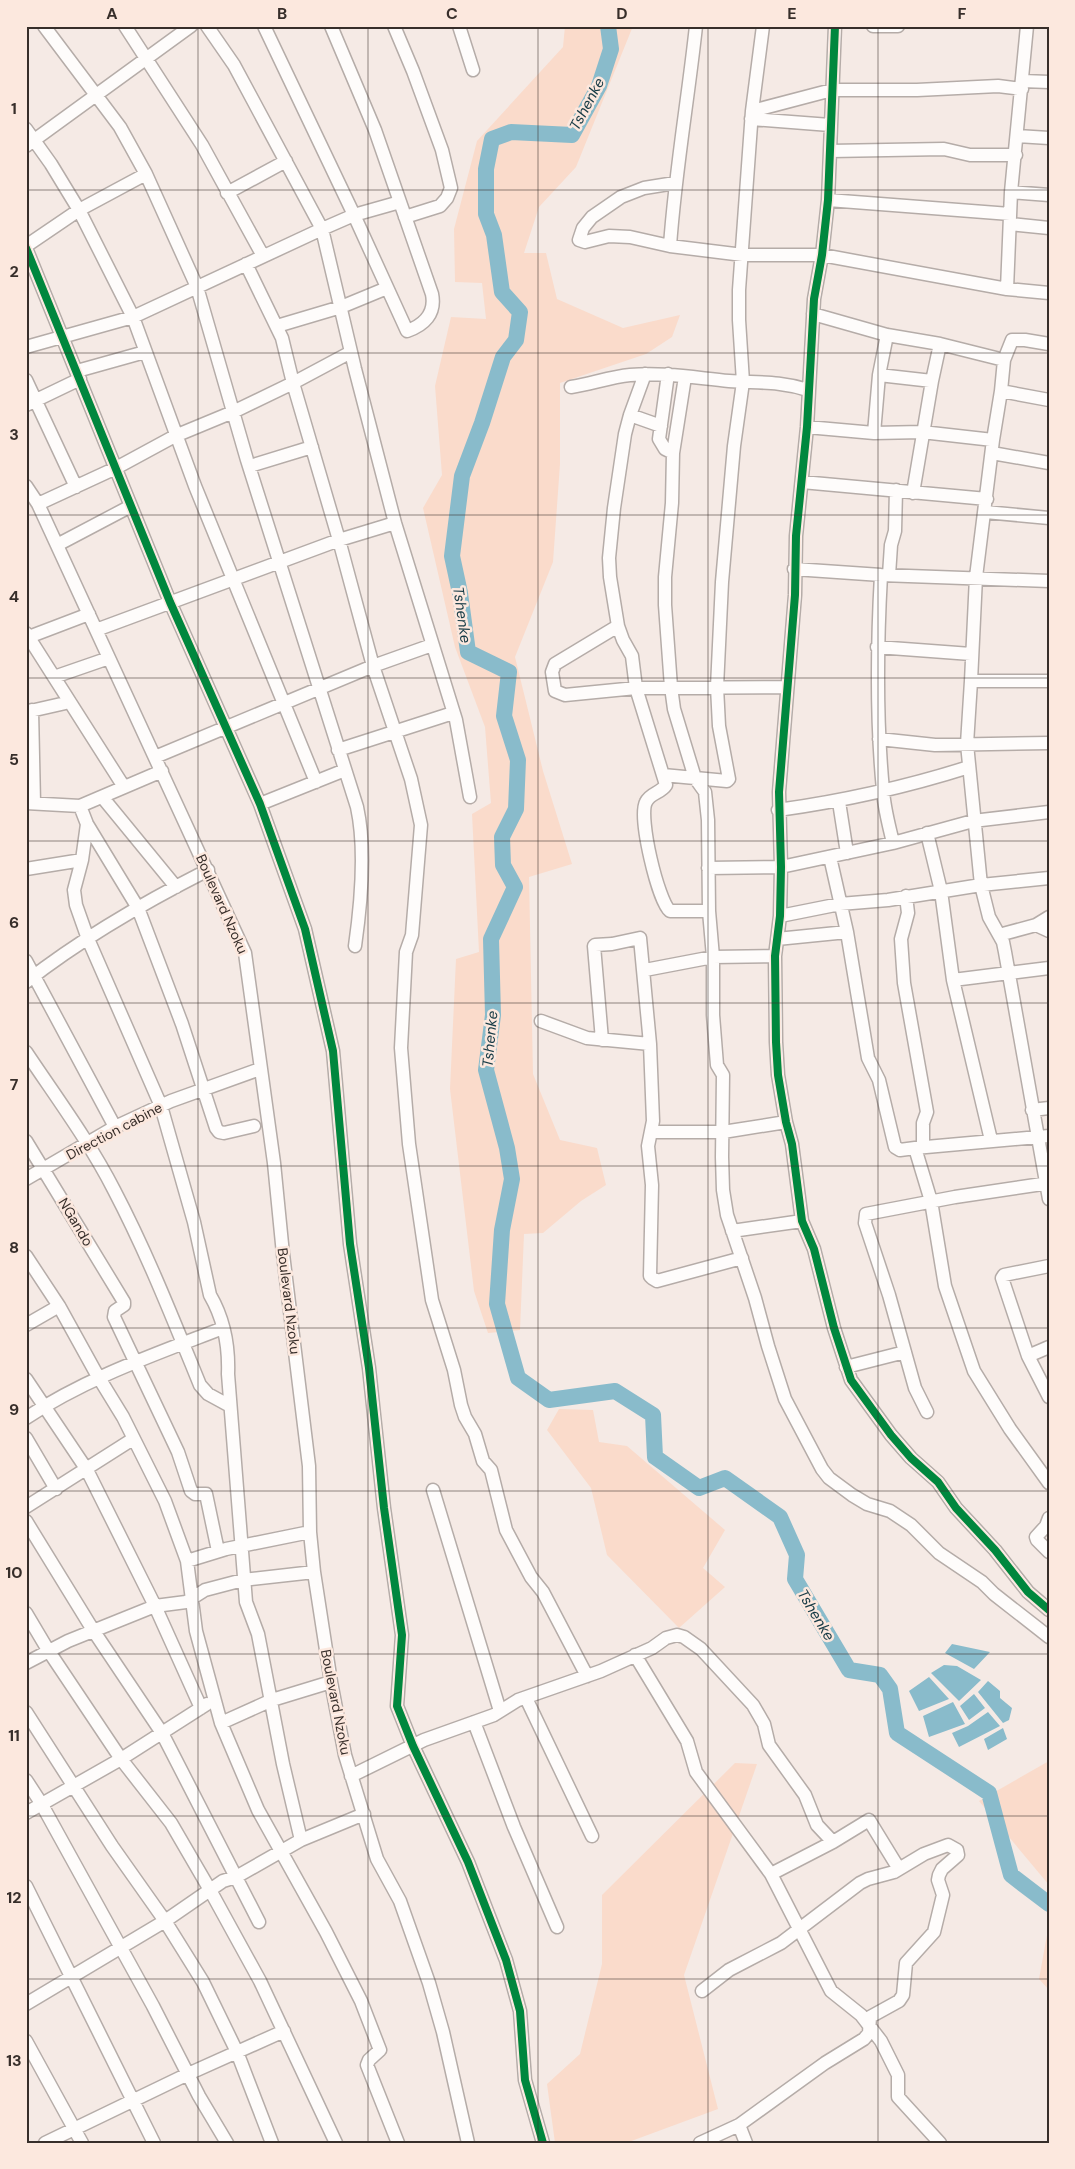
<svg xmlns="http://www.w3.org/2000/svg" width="1075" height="2169" font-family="'DM Sans',sans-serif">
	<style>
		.green { fill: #fadbcb }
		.water { fill: #89bbcb }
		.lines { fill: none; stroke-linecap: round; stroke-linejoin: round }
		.river { stroke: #89bbcb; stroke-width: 16 }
		.minor-casing { stroke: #b5aca8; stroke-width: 15 }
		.minor { stroke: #fefcfb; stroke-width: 12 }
		.cycleway-casing { stroke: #fce8de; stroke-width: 11 }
		.cycleway { stroke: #00873e; stroke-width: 8 }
		.grid { fill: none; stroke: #372e2a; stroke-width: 1; stroke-opacity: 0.55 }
		.labels { text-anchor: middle; stroke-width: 5; stroke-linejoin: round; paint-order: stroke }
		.street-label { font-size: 14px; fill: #372e2a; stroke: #fce8de }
		.water-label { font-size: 15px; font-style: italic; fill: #173b46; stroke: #fce8de }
		.neatline { fill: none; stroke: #372e2a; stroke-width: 2 }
		.grid-label { font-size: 16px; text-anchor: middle; font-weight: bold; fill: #372e2a }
	</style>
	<rect width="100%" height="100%" fill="#f5eae5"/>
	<path class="green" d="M565 26H633L576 167 539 207 524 253H546L557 299 623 328 680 315 672 337 646 354 560 383V464L553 562 515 657 543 771 572 864 529 877 533 1074 560 1140 597 1148 606 1185 581 1201 543 1233 524 1234 520 1330 488 1333 474 1291 450 1089 456 959 479 952 472 814 491 803 485 727 455 647 423 508 442 475 435 386 451 317 486 319 482 283 455 282 454 229 477 141 563 47Z
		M559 1409 593 1410 599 1442 627 1446 725 1530 703 1568 725 1587 679 1628 607 1555 591 1488 547 1430Z
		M1049 1761V1885L979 1801Z
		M735 1763 757 1764 684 1975 718 2109 626 2143H555L547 2084 580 2054 602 1964V1895Z
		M1049 1924V1990L1039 1979Z"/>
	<path class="water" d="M952 1644 990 1652 974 1669 945 1653Z
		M944 1665 957 1666 981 1680 959 1701 931 1673Z
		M929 1677 949 1699 919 1711 909 1691Z
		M988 1681 1000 1691V1698L1012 1708 1009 1720 1003 1723 978 1692Z
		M974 1694 985 1708 969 1720 960 1706Z
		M953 1702 965 1724 929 1737 923 1716Z
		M988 1712 1000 1726 959 1747 952 1733 968 1726Z
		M1003 1728 1007 1739 988 1750 984 1739Z"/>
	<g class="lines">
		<path class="river" d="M608 26 611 49 599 86 572 135 511 132 492 139 486 169V214L494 235 502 292 520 312 516 340 503 357 482 423 462 476 452 556 460 593 468 652 509 672 504 716 518 760 516 809 502 837 503 865 515 887 491 939 493 1015 486 1070 507 1148 512 1179 502 1230 497 1304 518 1378 549 1400 615 1391 653 1415 655 1457 699 1488 725 1478 780 1517 797 1555 795 1579 849 1670 880 1675 890 1689 897 1733 989 1793 1011 1875 1049 1904"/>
		<g class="minor-casing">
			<path id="minor" d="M44 26 120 127 146 174 197 287 247 460 357 807C366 848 361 904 355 946
				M125 26 202 145 263 256
				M207 26 234 65 322 229 355 369 395 523 456 720 470 797
				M264 26 354 215 407 331C424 325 436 314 432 294L375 130 331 26
				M394 26 413 71 442 150 451 188 447 198 440 206 405 217
				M459 26 473 70
				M835 26 828 200 822 255 814 299 807 427 796 536 795 595 779 792 781 867 780 916 775 956 776 1042 778 1075 786 1122 792 1144 802 1221 814 1249 834 1328 851 1380 891 1435 911 1458 938 1482 956 1508 995 1550 1028 1592 1049 1610
				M873 26H898
				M1023 81 1049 82
				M752 111 832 90H917L998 86 1022 89
				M751 119 830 125
				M26 129 51 164 79 210 133 317 195 486 316 782
				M1017 136 1049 138
				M26 146 191 26
				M830 151 944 149 970 155H1016
				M675 183 644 188 621 197 592 217 583 228 579 240 585 242 609 236 630 237 670 246 743 255H822L1007 289 1049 293
				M1011 192 1049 195
				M227 193 286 161
				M828 200 1010 214
				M1010 224 1049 228
				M26 246 79 210 146 174
				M670 246C675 173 688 100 696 26
				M26 248 170 602 260 804 305 929 333 1051 350 1244 369 1368 384 1508 402 1635 397 1706 413 1746 468 1862 506 1960 520 2011 525 2080 543 2143
				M246 264 282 338 293 383 339 540 373 666 411 779 421 825 412 935 406 952 401 1048 409 1144 432 1300 454 1370 461 1405 465 1417 475 1434 483 1461 491 1470 506 1530 531 1577 543 1592 587 1676
				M1007 289 1011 192 1027 26
				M813 314 887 335 940 344 1004 360
				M277 326 341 307 387 288
				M26 347 133 317 322 229 354 215 400 202
				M77 371 145 352
				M645 374 630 415 625 434 614 508 609 558 610 577 618 626 623 640 632 656 636 688 666 785C661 793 650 793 646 802 638 817 658 901 670 911H709
				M668 374 659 439 665 449 673 453
				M879 375 932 381
				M685 377 673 453 672 503 665 577V605L671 687 674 709 695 778 705 792 708 820 709 911 713 957V1015L717 1065 723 1075 722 1157 723 1190 727 1215 755 1298 768 1346 785 1399 822 1469 829 1478 852 1495 867 1504 890 1511 911 1525 939 1553 982 1582 994 1594 1049 1637
				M26 380 76 487
				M571 387C591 384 610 377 630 375 663 372 696 378 729 381 758 383 780 381 808 390
				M1001 391 1004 360 1012 340H1025L1049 344
				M1049 400 1001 391 993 440 976 577 971 681H1049
				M26 405 80 379
				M630 415 661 426
				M807 427 874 433 922 432 993 440
				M874 433 879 375 887 335
				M992 453 1049 463
				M250 466 312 447
				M802 482 987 499
				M26 486 38 504 245 953 274 1163 283 1254 309 1466 310 1532 314 1572 331 1682 345 1755 377 1859 400 1901 429 1983 443 2032 468 2143
				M913 493 932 381 940 344
				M38 504 116 468 175 436 233 412 293 383 351 352
				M985 512 1049 518
				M57 545 131 506
				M794 569 881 575 1049 581
				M881 575C877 646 876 718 883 790 884 808 889 825 893 843
				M889 575 891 545 895 531 896 490
				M618 626 555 664 552 672 555 691 565 695 636 688 787 687
				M96 630 339 540 395 523
				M26 633 124 787
				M26 638 89 614
				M877 647 971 654
				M54 677 109 658
				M971 681 967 744 981 885 989 917 1003 942 1005 952 1049 1199
				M32 710 34 803
				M26 712 70 702
				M879 739 935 745 1049 743
				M338 750 453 713
				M155 757 373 666 432 645
				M663 775 727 781 729 779 719 726 717 687 722 582 734 446 743 382 739 320V290L752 111 763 26
				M103 798 176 887
				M839 802 847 853
				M26 803 80 806 162 771
				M260 804 345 770
				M80 806 87 824 138 908 182 1024 216 1128 219 1132 224 1133 254 1126
				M778 810C843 801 906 787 969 767
				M87 824 82 860 74 890 76 905 88 939 161 1106 194 1222 210 1295C224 1319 229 1347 228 1374L246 1602 258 1634 283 1764 301 1840
				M927 833 941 891 953 980 991 1140
				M830 857 847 932 868 1058 879 1080 895 1147 900 1150 915 1148
				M708 868 781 867 893 843 973 821 1049 812
				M26 869 82 860
				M906 896 908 913 901 939 904 983 927 1112 923 1123V1146
				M780 916 840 904 888 900 981 885 1049 878
				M1036 925 1049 931
				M999 935 1036 925 1049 917
				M777 939 847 932
				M26 961 115 1127
				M645 970 713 957 775 956
				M953 980 1049 968
				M26 982C82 938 145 902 208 870
				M541 1021 587 1038 650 1044
				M602 1040 594 946 595 945 612 944 640 938 650 1044 653 1121 648 1146 652 1185 650 1276 652 1278 657 1281 742 1258
				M26 1052C56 1097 89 1141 114 1190 147 1253 173 1319 200 1385L208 1394 230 1406
				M1032 1110 1049 1108
				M652 1132H723L786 1122
				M1049 1136 915 1148 931 1201 945 1286 974 1371 1010 1429 1049 1483
				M26 1141 124 1302V1305L115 1311 114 1317 178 1452 191 1491 195 1494H206L218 1551
				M26 1179 115 1127 171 1101 260 1069
				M732 1231 802 1221
				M26 1256 59 1306 96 1373 123 1417 165 1501 187 1561 196 1631 221 1723 258 1810 326 1932 361 2001 380 2050 369 2060 367 2065 398 2143
				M1049 1266 1004 1275 1002 1278 1028 1356 1049 1347
				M26 1325 59 1306
				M1028 1356 1049 1397
				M846 1367 905 1352
				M26 1379 87 1470 155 1606 201 1708
				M927 1412 915 1388 889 1295 865 1223 866 1214 955 1197 1049 1183
				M26 1418C86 1378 156 1354 223 1328
				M26 1438 56 1489
				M433 1490 500 1711
				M26 1507 133 1439
				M1049 1518 1046 1526 1036 1537 1037 1540 1049 1552
				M26 1521 93 1630 162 1733 259 1922
				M187 1561 226 1549 310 1532
				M26 1613 48 1650 121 1759 171 1823 210 1890 260 1981 336 2143
				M635 1655 687 1741 696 1772 771 1874 831 1991 861 2015 881 2041 898 2075V2097L940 2143
				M26 1663 68 1641 155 1606 186 1602 205 1590 243 1580 314 1572
				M526 1698 592 1836
				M26 1712 112 1846 165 1921 203 1982 237 2052 272 2143
				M474 1722 514 1827 557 1927
				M221 1723 272 1700 331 1682
				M351 1776 424 1740 494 1715 518 1700 601 1671 652 1648 666 1638 677 1635 684 1637 701 1649 753 1705 764 1724 769 1745 805 1795 817 1825 833 1842
				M26 1780 41 1803 153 2006 199 2096 227 2143
				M26 1813 121 1759 207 1704
				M771 1874 833 1842 869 1820 899 1869
				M26 1886 154 2143
				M26 2004 165 1921 223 1881 236 1877 301 1840 364 1814
				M26 2041 82 2143
				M739 2125 746 2143
				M45 2143 188 2074 284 2031
				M700 2143 739 2125 825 2063 864 2039 869 2033 870 2017 899 2001 903 1995 906 1963 934 1932 943 1895 938 1880 939 1875 942 1869 958 1855 957 1850 948 1845 924 1854 894 1872 868 1879 860 1883 781 1943 729 1970 702 1991"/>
		</g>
		<use href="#minor" class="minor"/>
		<g class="cycleway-casing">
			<path id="cycleway" d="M835 26 828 200 822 255 814 299 807 427 796 536 795 595 779 792 781 867 780 916 775 956 776 1042 778 1075 786 1122 792 1144 802 1221 814 1249 834 1328 851 1380 891 1435 911 1458 938 1482 956 1508 995 1550 1028 1592 1049 1610
				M26 248 170 602 260 804 305 929 333 1051 350 1244 369 1368 384 1508 402 1635 397 1706 413 1746 468 1862 506 1960 520 2011 525 2080 543 2143"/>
		</g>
		<use href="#cycleway" class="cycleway"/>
	</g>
	<path class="grid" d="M198 26V2143M368 26V2143M538 26V2143M708 26V2143M878 26V2143M26 190H1049M26 353H1049M26 515H1049M26 678H1049M26 841H1049M26 1003H1049M26 1166H1049M26 1328H1049M26 1491H1049M26 1654H1049M26 1816H1049M26 1979H1049"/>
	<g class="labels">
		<g class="street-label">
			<text transform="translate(222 904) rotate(66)" y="5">Boulevard Nzoku</text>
			<text transform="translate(114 1131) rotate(-28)" y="5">Direction cabine</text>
			<text transform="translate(76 1222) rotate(59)" y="5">NGando</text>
			<text transform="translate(289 1301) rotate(83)" y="5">Boulevard Nzoku</text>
			<text transform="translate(336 1702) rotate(79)" y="5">Boulevard Nzoku</text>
		</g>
		<g class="water-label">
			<text transform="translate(587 104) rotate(-62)" y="5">Tshenke</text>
			<text transform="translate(462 615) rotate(82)" y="5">Tshenke</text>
			<text transform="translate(490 1039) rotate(-85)" y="5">Tshenke</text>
			<text transform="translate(816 1615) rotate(59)" y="5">Tshenke</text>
		</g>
	</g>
	<rect width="1075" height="2169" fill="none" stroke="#fce8de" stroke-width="55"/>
	<rect x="28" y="28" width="1020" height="2114" class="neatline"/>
	<g class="grid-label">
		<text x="112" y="19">A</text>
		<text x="282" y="19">B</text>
		<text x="452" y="19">C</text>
		<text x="622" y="19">D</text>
		<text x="792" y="19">E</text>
		<text x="962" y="19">F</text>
		<text x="14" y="114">1</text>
		<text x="14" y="277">2</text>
		<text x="14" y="440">3</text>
		<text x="14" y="602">4</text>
		<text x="14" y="765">5</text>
		<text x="14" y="928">6</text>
		<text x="14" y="1090">7</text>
		<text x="14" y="1253">8</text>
		<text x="14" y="1415">9</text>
		<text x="14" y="1578">10</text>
		<text x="14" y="1741">11</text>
		<text x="14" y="1903">12</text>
		<text x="14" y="2066">13</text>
	</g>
</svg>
